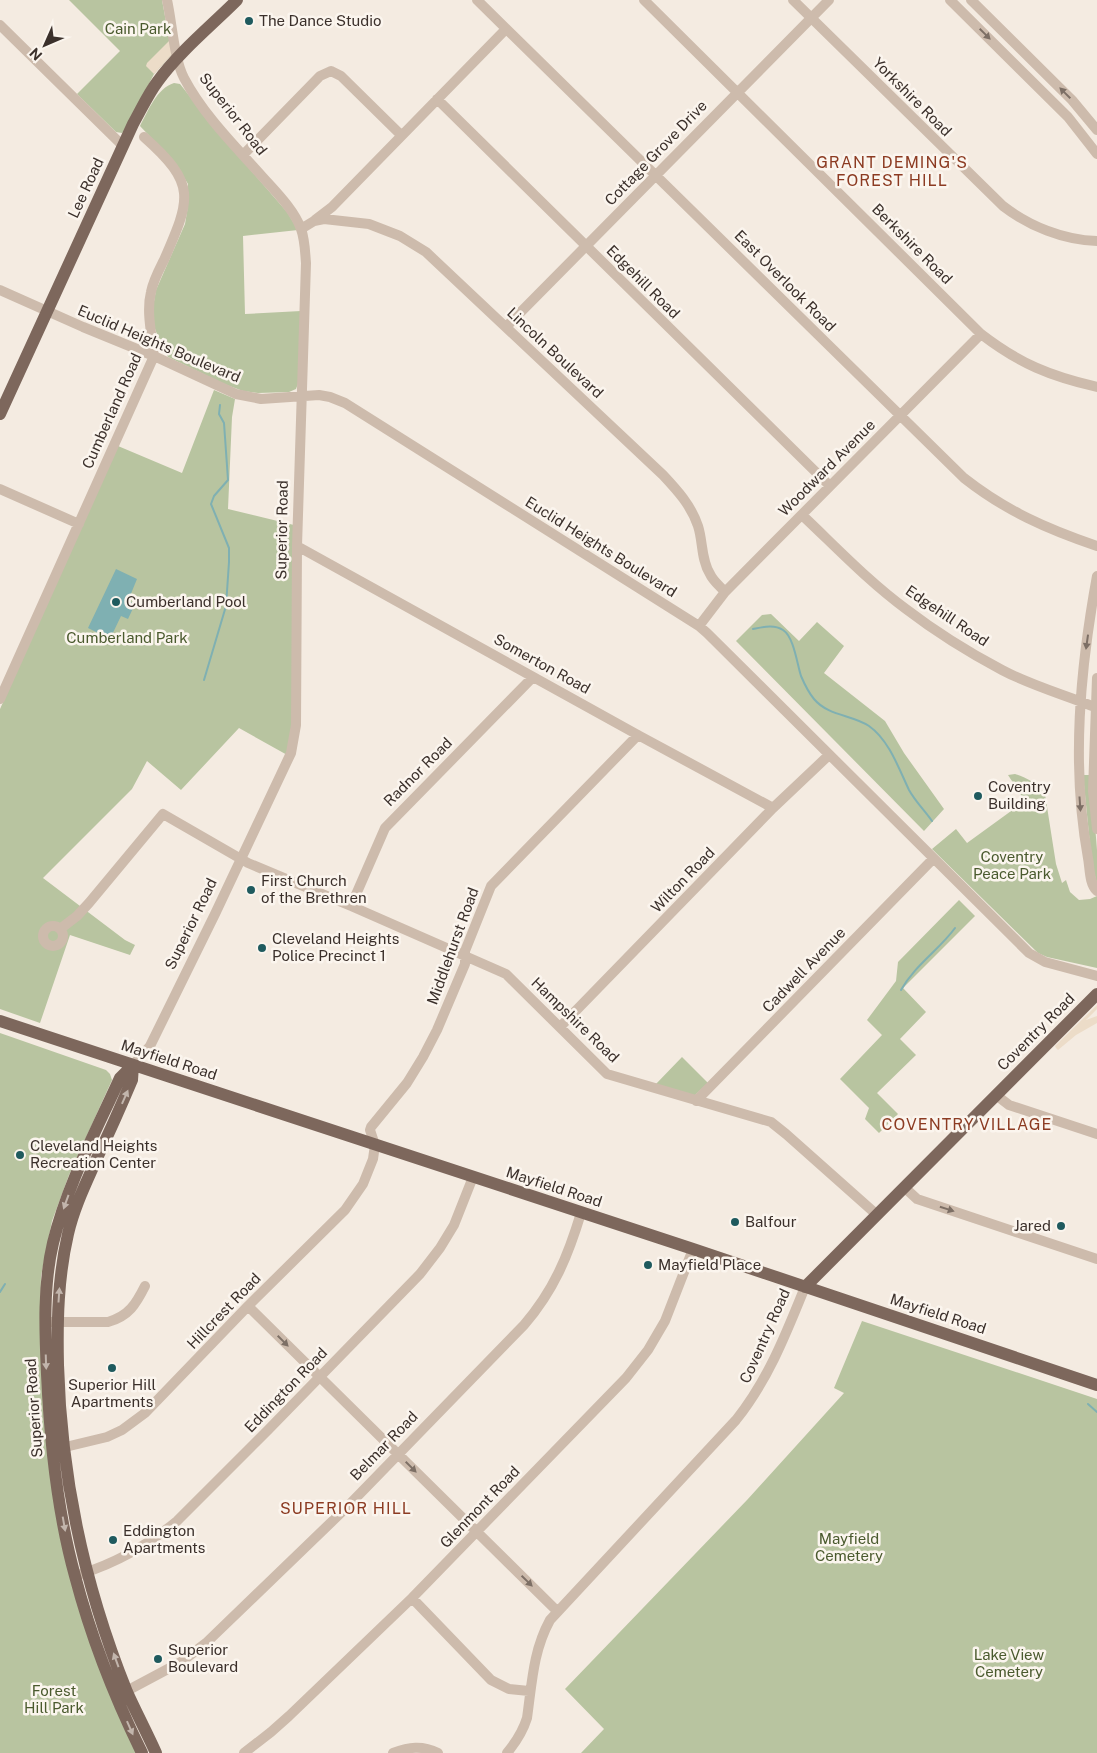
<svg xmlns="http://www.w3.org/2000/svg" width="1097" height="1753" font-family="'Public Sans',sans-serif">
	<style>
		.green { fill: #b8c4a0 }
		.plaza { fill: #ecdcc8 }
		.water { fill: #7fb0b2 }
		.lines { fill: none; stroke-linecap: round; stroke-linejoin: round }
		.stream { stroke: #7fb0b2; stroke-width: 2 }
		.minor { stroke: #cdbbac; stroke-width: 10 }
		.major { stroke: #7d675c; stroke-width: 12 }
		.oneway { fill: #7d6f65 }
		.oneway2 { fill: #c2b5ac }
		.poi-dot { fill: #1f5a5e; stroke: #fbf5ee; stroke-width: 2 }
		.labels { text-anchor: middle; stroke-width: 5; stroke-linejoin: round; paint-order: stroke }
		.poi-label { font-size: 15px; fill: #3b302b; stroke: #fbf5ee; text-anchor: start }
		.park-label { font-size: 15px; fill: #4a5a2e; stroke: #fbf5ee }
		.street-label { font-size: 15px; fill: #3b302b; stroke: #fbf5ee }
		.neighbourhood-label { font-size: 16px; letter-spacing: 1px; fill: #8c3b22; stroke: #fbf5ee }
	</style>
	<rect width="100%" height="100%" fill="#f4ebe1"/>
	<path class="green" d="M69 0H162L172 54 154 74 125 130 122 133 116 132 77 94 120 51Z
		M174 83 180 84 184 89 215 129 287 212 298 230 243 236 245 314 301 311 299 381 296 389 289 392 258 393 243 391 224 384 168 357 162 348 154 326 153 307 156 290 185 224 188 206V184L175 163 140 126C148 111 157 88 174 83Z
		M214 390 235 399 232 417 228 509 298 526 296 725 289 756 239 728 181 790 147 761 132 789 43 878 125 940 135 945 130 955 70 935 40 1023 0 1009V709L118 446 182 473Z
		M771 614 799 641 817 622 844 646 824 673 885 721 904 753 944 809 924 831 736 641 762 615Z
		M1015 774C1027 778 1037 783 1045 794L1056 864 1062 883 1066 880 1070 892 1079 900 1090 899 1097 896V968L1047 957 1038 953 932 849 956 829 967 843 1025 801 1008 775Z
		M1083 775H1091L1097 850V884L1092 864Z
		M959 900 975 916 903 988 926 1012 900 1039 916 1055 877 1093 898 1114 879 1133 865 1119 869 1108 840 1079 882 1035 867 1020 896 981 898 962Z
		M0 1033 106 1070 110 1074 112 1080 69 1175 52 1221 41 1276 40 1322 52 1488 136 1753H0Z
		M682 1057 708 1083 694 1096 655 1085Z
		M862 1321 1097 1399V1753H581L604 1729 565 1689 747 1500 844 1393 834 1388Z"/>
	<path class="plaza" d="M170 40 172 54 154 74 146 66 147 63Z
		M1097 1005V1009L1086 1020 1097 1016V1023L1076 1035 1058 1050 1056 1048 1055 1046Z"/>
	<path class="water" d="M116 569 137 579 128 601 135 604 128 619 121 616 110 639 88 628Z"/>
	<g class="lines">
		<path class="stream" d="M753 629C763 627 774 624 783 630 794 637 797 664 801 676 804 683 809 693 814 699 828 716 853 715 869 726 889 740 899 769 909 790 915 801 925 811 932 821
			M204 680 226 606 229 562V548L211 504 214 496 228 480 224 423 219 414 220 405
			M901 990C915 965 939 950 955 928
			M0 1292 5 1284
			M1088 1404 1097 1412"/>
		<path class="minor" d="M477 0 964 478C1006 511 1047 529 1097 546
			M644 0 981 334C1020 364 1050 376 1097 387
			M793 0 1003 206C1029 226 1063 240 1097 241
			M950 0 1068 117 1097 154
			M971 0 1072 100 1097 130
			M0 25 123 146
			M437 99 829 485
			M243 155 320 76 331 71 341 76 401 135
			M315 220 332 207 506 29
			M301 229 314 221 324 219 369 224 400 236 426 252 663 475C677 490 691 505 698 526 703 541 701 560 710 574 713 581 720 586 725 592
			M0 290 83 327 154 356 236 394 261 399 319 395 330 397 345 403 699 626 707 633 1029 953 1045 962 1097 976
			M506 327 829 0
			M0 489 79 524
			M802 515C836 547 868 581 906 609 936 632 968 652 1002 670 1032 686 1066 695 1097 708
			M297 546 638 735 773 808
			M1097 576C1080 669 1071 765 1088 858 1090 868 1089 884 1097 891
			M699 626 725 592 981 334
			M1097 678 1093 791 1097 829
			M0 699 154 356C152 335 146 312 151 292 153 281 159 270 164 260 191 198 197 184 144 137
			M351 906 385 828 533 677
			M43 936a10 10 0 1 1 20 0a10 10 0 1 1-20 0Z
			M60 929 77 916 89 903 163 814 248 863 351 906 506 974 607 1074 771 1122 786 1134 876 1214
			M560 1027 773 808 829 755
			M133 1065 150 1046 215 914 291 753 296 725 297 546 306 263C305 252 305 240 301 229 294 209 274 190 260 174 233 144 203 114 184 78 174 59 172 22 167 0
			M996 1095 1009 1105 1097 1134
			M696 1101 933 859
			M904 1187 917 1199 1097 1259
			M248 1306 557 1611
			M51 1322H108C129 1316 136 1304 145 1286
			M57 1449 107 1437 122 1430 145 1413 248 1306 345 1210 363 1184 373 1159 375 1145 370 1130 371 1127 407 1083 423 1057 437 1030 465 964V951L491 886 638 735
			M81 1574C116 1563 148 1545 177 1521L268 1430 420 1274 440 1248 454 1225 473 1177
			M412 1598 491 1680 509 1689 529 1691
			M121 1694 181 1662 206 1643 347 1507 524 1325C554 1290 568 1256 581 1213
			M244 1753 271 1732 289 1716 412 1598 626 1378 648 1350 665 1321 693 1249
			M393 1753C409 1747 422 1745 438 1753
			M507 1753C516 1742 523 1731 527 1718 532 1683 533 1651 550 1620L736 1420C768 1380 786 1334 805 1287"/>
		<path class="major" d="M0 414 133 124C141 110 148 94 158 81 178 53 212 25 237 0
			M0 1021 693 1249 1097 1385
			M133 1065 120 1078C96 1131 67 1185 53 1243 43 1285 45 1331 47 1374 50 1442 57 1511 75 1576 91 1637 114 1696 142 1753
			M133 1065 132 1080C121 1106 110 1131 98 1156 87 1181 74 1207 68 1234 58 1277 57 1320 58 1365 61 1476 85 1588 127 1692 136 1712 147 1733 156 1753
			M805 1287 1097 994"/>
	</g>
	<defs><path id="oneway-solid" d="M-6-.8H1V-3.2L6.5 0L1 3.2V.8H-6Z" transform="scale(1.25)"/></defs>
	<g class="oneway">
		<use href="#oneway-solid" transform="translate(985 34) rotate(45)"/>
		<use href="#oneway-solid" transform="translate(1065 93) rotate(-135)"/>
		<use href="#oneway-solid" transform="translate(1087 642) rotate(98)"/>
		<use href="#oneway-solid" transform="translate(1080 804) rotate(86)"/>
		<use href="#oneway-solid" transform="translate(947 1209) rotate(18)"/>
		<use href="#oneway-solid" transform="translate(283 1341) rotate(45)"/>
		<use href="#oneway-solid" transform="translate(411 1467) rotate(45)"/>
		<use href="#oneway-solid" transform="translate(527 1581) rotate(44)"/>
	</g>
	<g class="oneway2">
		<use href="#oneway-solid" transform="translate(125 1097) rotate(-66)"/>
		<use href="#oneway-solid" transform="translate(66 1202) rotate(110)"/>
		<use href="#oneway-solid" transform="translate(59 1295) rotate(-86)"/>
		<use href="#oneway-solid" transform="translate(46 1362) rotate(88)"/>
		<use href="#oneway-solid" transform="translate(64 1524) rotate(80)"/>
		<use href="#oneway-solid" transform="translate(116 1660) rotate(-110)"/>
		<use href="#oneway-solid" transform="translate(130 1728) rotate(66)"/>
	</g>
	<g class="poi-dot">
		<circle cx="249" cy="21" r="5"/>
		<circle cx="116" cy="602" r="5"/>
		<circle cx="978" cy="796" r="5"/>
		<circle cx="251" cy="890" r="5"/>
		<circle cx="262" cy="948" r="5"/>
		<circle cx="20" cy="1155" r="5"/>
		<circle cx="735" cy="1222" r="5"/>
		<circle cx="1061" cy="1226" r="5"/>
		<circle cx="648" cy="1265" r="5"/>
		<circle cx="112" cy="1368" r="5"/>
		<circle cx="113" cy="1540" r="5"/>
		<circle cx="158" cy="1659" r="5"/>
	</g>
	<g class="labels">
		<g class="poi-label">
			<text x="259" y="26">The Dance Studio</text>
			<text x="126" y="607">Cumberland Pool</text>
			<text x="988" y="792">Coventry<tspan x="988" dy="17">Building</tspan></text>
			<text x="261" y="886">First Church<tspan x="261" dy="17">of the Brethren</tspan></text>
			<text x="272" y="944">Cleveland Heights<tspan x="272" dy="17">Police Precinct 1</tspan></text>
			<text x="30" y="1151">Cleveland Heights<tspan x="30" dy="17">Recreation Center</tspan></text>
			<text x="745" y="1227">Balfour</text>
			<text x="1051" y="1231" text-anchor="end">Jared</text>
			<text x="658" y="1270">Mayfield Place</text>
			<text x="112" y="1390" text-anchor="middle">Superior Hill<tspan x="112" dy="17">Apartments</tspan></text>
			<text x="123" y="1536">Eddington<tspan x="123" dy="17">Apartments</tspan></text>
			<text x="168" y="1655">Superior<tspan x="168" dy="17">Boulevard</tspan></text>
		</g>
		<g class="park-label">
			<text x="138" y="34">Cain Park</text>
			<text x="127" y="643">Cumberland Park</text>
			<text x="1012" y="862">Coventry<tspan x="1012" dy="17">Peace Park</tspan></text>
			<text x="849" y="1544">Mayfield<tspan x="849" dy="17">Cemetery</tspan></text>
			<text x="1009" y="1660">Lake View<tspan x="1009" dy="17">Cemetery</tspan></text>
			<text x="54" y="1696">Forest<tspan x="54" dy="17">Hill Park</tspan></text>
		</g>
		<g class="street-label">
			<text transform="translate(912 97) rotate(45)" y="5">Yorkshire Road</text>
			<text transform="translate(233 114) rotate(52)" y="5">Superior Road</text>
			<text transform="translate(656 153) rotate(-46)" y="5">Cottage Grove Drive</text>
			<text transform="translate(86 188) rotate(-65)" y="5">Lee Road</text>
			<text transform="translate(912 244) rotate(45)" y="5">Berkshire Road</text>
			<text transform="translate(785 281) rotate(45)" y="5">East Overlook Road</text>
			<text transform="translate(643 282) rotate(45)" y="5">Edgehill Road</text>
			<text transform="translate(159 344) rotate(23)" y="5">Euclid Heights Boulevard</text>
			<text transform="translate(555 353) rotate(43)" y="5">Lincoln Boulevard</text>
			<text transform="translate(112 411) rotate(-66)" y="5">Cumberland Road</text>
			<text transform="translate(827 468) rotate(-45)" y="5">Woodward Avenue</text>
			<text transform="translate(282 530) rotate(-89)" y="5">Superior Road</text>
			<text transform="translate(601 547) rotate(32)" y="5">Euclid Heights Boulevard</text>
			<text transform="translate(947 616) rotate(34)" y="5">Edgehill Road</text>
			<text transform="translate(542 664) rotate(29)" y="5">Somerton Road</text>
			<text transform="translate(418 772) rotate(-45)" y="5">Radnor Road</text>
			<text transform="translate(683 880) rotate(-46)" y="5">Wilton Road</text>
			<text transform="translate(191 924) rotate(-64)" y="5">Superior Road</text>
			<text transform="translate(453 946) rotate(-70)" y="5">Middlehurst Road</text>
			<text transform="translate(804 970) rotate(-46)" y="5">Cadwell Avenue</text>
			<text transform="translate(575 1020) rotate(44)" y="5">Hampshire Road</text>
			<text transform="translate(1036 1032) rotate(-45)" y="5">Coventry Road</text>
			<text transform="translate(169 1060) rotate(18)" y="5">Mayfield Road</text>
			<text transform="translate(554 1187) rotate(18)" y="5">Mayfield Road</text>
			<text transform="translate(224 1311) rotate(-46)" y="5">Hillcrest Road</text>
			<text transform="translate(938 1314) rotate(18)" y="5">Mayfield Road</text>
			<text transform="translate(765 1336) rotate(-66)" y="5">Coventry Road</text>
			<text transform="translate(286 1390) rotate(-46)" y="5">Eddington Road</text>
			<text transform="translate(34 1408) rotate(-94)" y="5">Superior Road</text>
			<text transform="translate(384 1446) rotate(-46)" y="5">Belmar Road</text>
			<text transform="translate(480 1507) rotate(-46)" y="5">Glenmont Road</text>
		</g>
		<g class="neighbourhood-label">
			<text x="892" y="168">GRANT DEMING'S<tspan x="892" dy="18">FOREST HILL</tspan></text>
			<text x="967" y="1130">COVENTRY VILLAGE</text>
			<text x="346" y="1514">SUPERIOR HILL</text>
		</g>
	</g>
	<g transform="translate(45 45) rotate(225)" stroke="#fbf5ee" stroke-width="4" paint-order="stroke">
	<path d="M0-4L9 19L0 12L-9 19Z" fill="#3b302b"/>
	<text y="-8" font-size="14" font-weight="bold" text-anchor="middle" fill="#3b302b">N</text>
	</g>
</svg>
